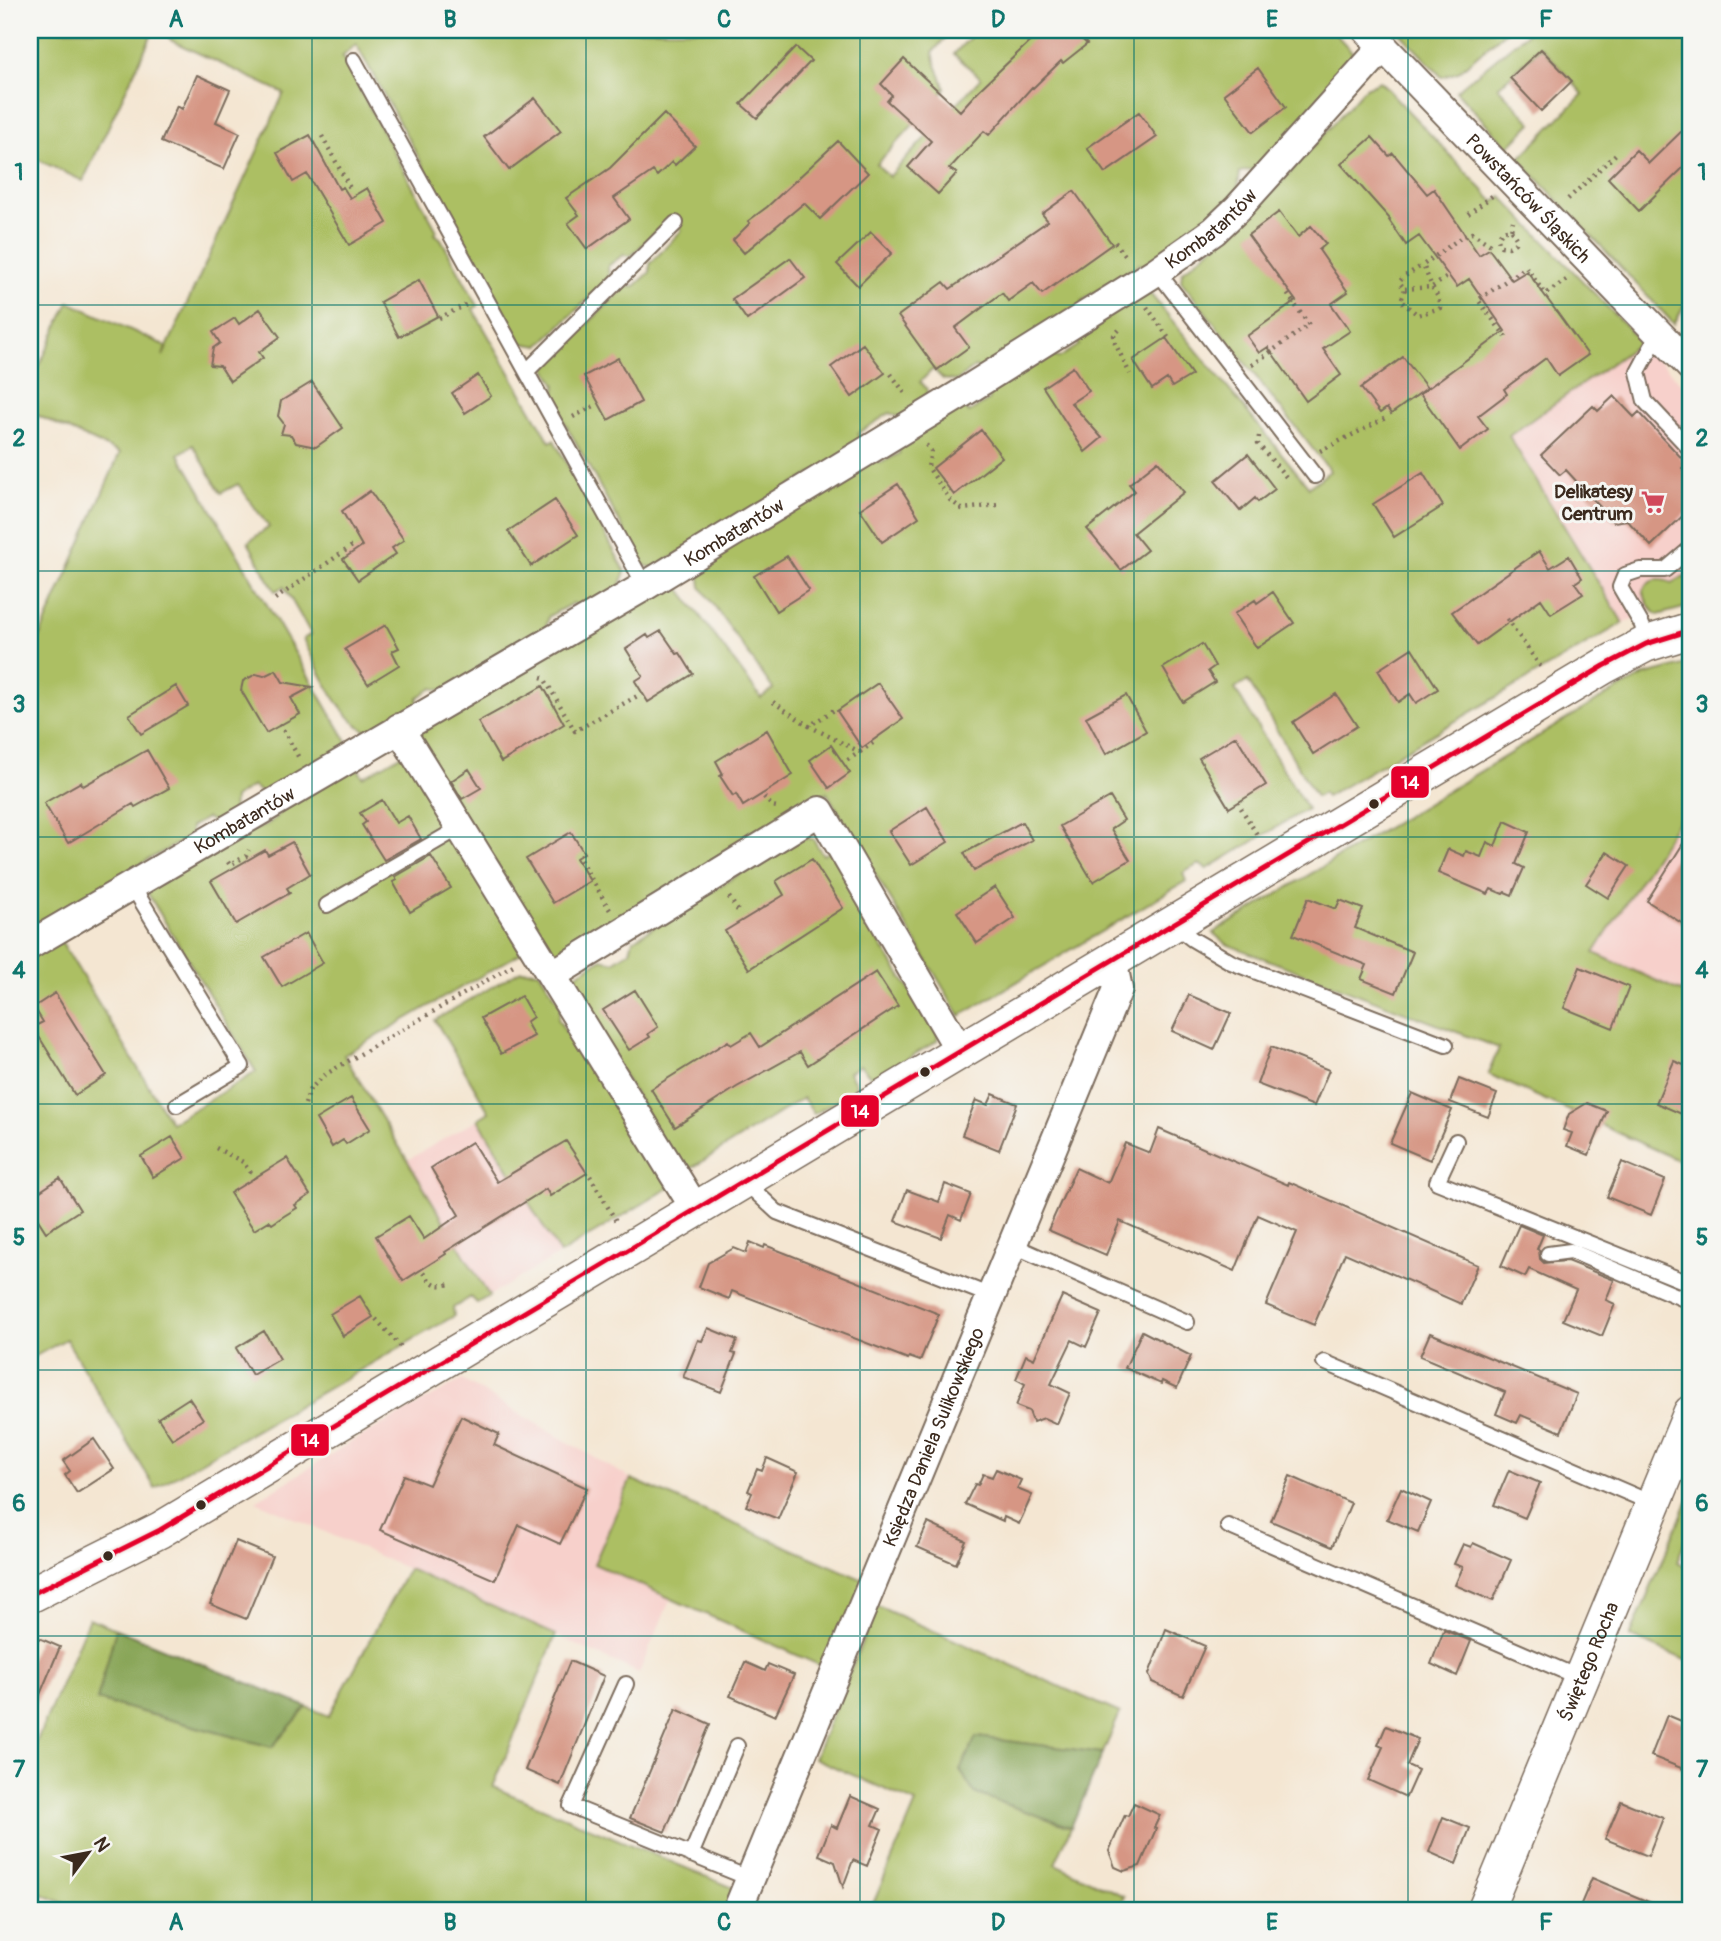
<svg xmlns="http://www.w3.org/2000/svg" width="1721" height="1941" font-family="Pangolin,sans-serif">
	<style>
		.built { fill: #f7d0cb }
		.green { fill: #acbf63; stroke: #747440; stroke-width: 2 }
		.forest { fill: #89a659; stroke: #62683c; stroke-width: 2 }
		.building { fill: #d69684 }
		.lines { fill: none; stroke-linecap: round; stroke-linejoin: round }
		.service-casing { stroke: #7c6c5d; stroke-width: 18 }
		.minor-casing { stroke: #7c6c5d; stroke-width: 32 }
		.tertiary-casing { stroke: #7c6c5d; stroke-width: 38 }
		.path { stroke: #7c6c5d; stroke-width: 4.5; stroke-dasharray: 2 5; stroke-linecap: butt }
		.service { stroke: #fff; stroke-width: 14 }
		.minor { stroke: #fff; stroke-width: 28 }
		.tertiary { stroke: #fff; stroke-width: 35 }
		.bus-1-casing { stroke: #f6f6f2; stroke-width: 10 }
		.bus-1 { stroke: #e4002b; stroke-width: 5 }
		.grid { fill: none; stroke: #0f766e; stroke-width: 2; stroke-opacity: 0.55 }
		.bus-dot { fill: #3b2a1e; stroke: #f6f6f2; stroke-width: 2.5 }
		.labels { text-anchor: middle; stroke-width: 6; stroke-linejoin: round; paint-order: stroke }
		.street-label { font-size: 19px; fill: #3b2a1e; stroke: #f6f6f2 }
		.poi-label { font-size: 19px; font-weight: bold; fill: #3b2a1e; stroke: #f6f6f2; text-anchor: end }
		.line-badge { stroke: #f6f6f2; stroke-width: 2.5 }
		.badge-label { font-size: 19px; text-anchor: middle; font-weight: bold; fill: #fff }
		.neatline { fill: none; stroke: #0f766e; stroke-width: 2.5 }
		.grid-label { font-size: 23px; text-anchor: middle; font-weight: bold; fill: #0f766e }
	</style>
	<rect width="100%" height="100%" fill="#f6f6f2"/>
	<filter id="ink" filterUnits="userSpaceOnUse"><feTurbulence type="fractalNoise" baseFrequency=".0143" numOctaves="2"/><feDisplacementMap in="SourceGraphic" scale="14" xChannelSelector="R" yChannelSelector="G"/><feConvolveMatrix kernelMatrix="1 2 1 2 8 2 1 2 1" color-interpolation-filters="sRGB"/></filter>
	<filter id="wash" filterUnits="userSpaceOnUse"><feTurbulence type="fractalNoise" baseFrequency=".00686" numOctaves="4" result="noise"/><feDisplacementMap in="SourceGraphic" scale="28" xChannelSelector="R" yChannelSelector="G"/><feGaussianBlur stdDeviation="1.57" result="paint"/><feColorMatrix in="noise" values="0 0 0 0 0 0 0 0 0 0 0 0 0 0 0 0 0 1.4 0 .05"/><feComposite in="paint" operator="in"/></filter>
	<g filter="url(#wash)">
		<rect width="100%" height="100%" fill="#f4e6d2"/>
		<path class="built" d="M1641 342 1691 393V602L1662 606 1623 623 1508 436Z
			M1691 800V997L1593 955Z
			M478 1119 560 1254 489 1296 406 1161Z
			M462 1380 631 1479 595 1564 671 1598 639 1673 256 1501 351 1442Z"/>
		<path class="green" d="M30 30H154L83 181 30 156Z
			M162 30H952L933 52 936 65 945 88 942 93 877 164 889 177 981 78 954 54 977 30H1332L1357 57 1259 168 1240 172 1237 194 1212 223 1146 267 1139 264 1082 301 1085 305 983 370 975 367 956 381 943 379 933 369 920 382 927 389 929 403 903 419 890 413 858 433 863 443 654 568 643 565 554 403 556 385 545 366 625 287 635 286 650 272V264L682 230 670 218 631 256 623 255 608 266 609 279 539 346 521 343 356 44 342 57 437 231 434 233 441 239 478 306 473 309 550 442 554 440 625 571 620 588 583 610 573 603 549 616 544 633 447 692 433 688 418 697 417 710 371 733C339 720 319 669 303 639L311 634 284 587 275 591 248 542 269 527 238 484 221 493 193 445 179 454 350 747 266 797 253 786 234 798 233 813 214 822 206 818 191 827 190 837 149 859 30 933V635L39 638 120 453 30 412V386L69 302 166 346 163 356 284 93 172 41Z
			M1397 30H1507L1458 72 1442 77Z
			M1531 30H1691V294L1674 324 1519 159 1583 94 1541 47 1498 87 1532 123 1508 147 1456 91Z
			M1380 81 1494 202 1502 197 1641 342 1509 436 1623 623 1326 797 1323 793 1316 797 1248 681 1235 689 1307 809 1207 869 1199 864 1183 873 1186 881 960 1016 827 793 605 930 594 927 577 938 576 948 565 955 554 956 416 739 417 727 671 583 677 585 761 698 773 689 701 587 698 562 871 459 881 463 900 453 895 444 961 404 969 413 989 400 988 389 1046 354 1059 358 1079 345 1073 337 1148 291 1309 487 1330 471 1181 281 1182 272 1222 239 1278 186 1365 88Z
			M1684 577 1691 582V606L1658 615C1650 610 1645 599 1643 590 1650 578 1660 578 1672 583Z
			M1691 663V800L1594 953 1691 996V1166L1488 1074 1499 1048 1226 944 1213 933 1605 696 1646 675Z
			M406 752 526 950 344 1055 489 1296 477 1303 471 1297 453 1308 454 1316 155 1488 66 1339 30 1359V954L58 936 171 1123 256 1072 147 892 245 830C262 831 276 820 284 807L356 765 363 777Z
			M798 838 813 839 823 855 833 849 884 931 876 936 879 942 938 1034 937 1041 873 1079 860 1065 849 1072 856 1084 853 1091 814 1114 803 1098 682 1174 569 982 572 977 602 959 613 962 630 951 633 940Z
			M521 970 539 971 561 1006 558 1019 569 1037 583 1042 672 1186 560 1254 478 1119 489 1112 435 1020Z
			M631 1479 866 1581 830 1670 594 1564Z
			M1691 1493V1535H1687L1677 1562 1691 1568V1662L1630 1637Z
			M408 1569 556 1635 493 1787 736 1889 727 1911H82L30 1889V1757L89 1618 116 1629 97 1700 272 1747 307 1707 329 1716Z
			M877 1606 1120 1713 1103 1753 976 1737 974 1793 1071 1827 1055 1864 1124 1896 1117 1911H870L916 1803 814 1758Z"/>
		<path class="forest" d="M116 1629 307 1707 272 1747 97 1700Z
			M976 1737 1103 1753 1071 1827 974 1793 960 1770Z"/>
		<g id="blocks">
			<path class="building" d="M1042 30H1072L1087 44 1063 63 1061 61 1033 88 1032 87 989 135 984 131 949 169 957 173 938 194 908 167 931 141 887 101 892 95 881 84 904 59 960 111 978 91Z
				M796 47 811 61 757 118 741 104Z
				M1541 49 1572 81 1541 111 1510 78Z
				M1258 68 1286 107 1253 132 1224 94Z
				M197 75 230 90 216 122 240 133 224 169 161 142 177 106 182 109Z
				M535 98 561 131 509 170 484 137Z
				M1139 112 1157 137 1105 173 1087 148Z
				M664 114 695 146 675 165 672 162 657 176 653 171 614 198 629 219 587 249 568 223 579 215 566 198 610 168Z
				M1691 122V160L1639 211 1608 178 1636 150 1649 163Z
				M310 135 339 189 343 187 350 198 367 188 387 223 349 245 307 174 293 182 277 153Z
				M1372 137 1389 156 1393 153 1427 194 1434 189 1479 255 1489 249 1512 280 1527 271 1588 355 1558 376 1546 358 1504 389 1507 394 1478 416 1488 429 1460 450 1420 394 1505 331 1469 279 1457 287 1419 236 1406 245 1389 220 1390 219 1341 164Z
				M838 141 868 173 820 219 804 203 744 253 733 240 750 223 748 221 767 207Z
				M1074 191 1112 244 1042 294 1033 283 1008 301 1002 293 955 328 969 347 937 370 898 316 944 282 950 289 1048 221 1042 214Z
				M1279 212 1298 237 1311 226 1326 244 1319 250 1348 292 1331 304 1350 331 1323 349 1341 375 1306 401 1268 347 1259 353 1247 336 1296 301 1248 235Z
				M871 232 892 253 858 286 837 264Z
				M790 258 805 278 747 320 732 299Z
				M419 280 438 316 399 337 380 302Z
				M260 309 280 337 259 352 263 358 230 381 220 366 210 365 213 348 220 343 213 332 235 318 239 324Z
				M1166 338 1192 375 1172 387 1167 379 1152 389 1133 360Z
				M863 344 885 373 852 397 831 367Z
				M1403 357 1427 388 1391 414 1387 408 1380 413 1361 388Z
				M618 358 641 402 608 420 584 376Z
				M1073 367 1089 391 1071 403 1102 438 1085 452 1043 387Z
				M478 375 491 396 465 413 452 393Z
				M312 382 343 428 316 447 296 443 291 435 281 434 284 424 278 416 281 401Z
				M1614 396 1634 417 1639 412 1687 464 1682 468 1691 478V508L1651 546 1627 520 1614 522 1566 470 1560 475 1541 455 1593 406 1598 411Z
				M981 430 1002 457 954 495 933 468Z
				M1248 454 1275 489 1258 502 1255 498 1240 511 1215 481Z
				M1158 461 1184 492 1133 533 1147 550 1121 570 1087 529 1135 491 1129 484Z
				M1423 473 1443 506 1394 537 1373 504Z
				M898 484 919 517 882 542 860 509Z
				M370 491 404 540 392 548 396 554 358 580 343 559 362 546 342 511Z
				M555 500 578 535 531 566 508 531Z
				M1539 551 1550 568 1569 556 1582 578 1575 583 1583 594 1551 614 1541 599 1477 645 1452 612Z
				M787 556 809 590 776 611 754 576Z
				M1273 592 1294 623 1257 648 1234 614 1255 600 1257 603Z
				M386 625 399 648 392 651 399 665 368 684 345 649Z
				M661 631 677 654 680 653 693 674 648 702 635 681 643 676 626 649 647 635 649 638Z
				M1202 644 1215 666 1208 671 1215 682 1183 702 1163 668Z
				M1412 648 1438 689 1416 703 1410 694 1398 702 1378 670Z
				M276 670 283 682 312 687 291 698 300 714 266 733 241 690 243 681 256 674 264 676Z
				M878 683 903 719 862 748 837 711Z
				M176 686 188 706 141 734 129 715Z
				M543 686 564 724 501 762 478 722Z
				M1336 694 1357 726 1313 754 1293 722Z
				M1126 695 1146 731 1106 754 1086 717Z
				M767 730 793 775 743 806 736 794 733 796 720 776 723 774 716 761Z
				M1236 736 1266 785 1229 808 1199 758Z
				M831 745 850 773 829 788 810 760Z
				M147 750 169 788 135 807 133 804 68 843 44 803 81 782 83 786Z
				M469 769 481 788 462 799 451 781Z
				M1110 797 1124 820 1111 829 1130 860 1093 882 1060 826Z
				M382 800 396 823 408 816 421 839 384 860 362 825 366 822 360 813Z
				M927 807 948 842 911 865 889 831Z
				M1505 821 1529 832 1516 864 1524 868 1512 895 1505 892 1503 894 1491 889 1488 894 1438 873 1448 849 1464 856 1466 851 1481 857 1487 842 1495 846Z
				M1022 822 1032 840 974 871 964 853Z
				M1691 831V929L1647 901Z
				M571 832 584 853 576 858 590 881 553 903 526 859Z
				M292 842 310 874 287 888 290 893 236 924 211 881 265 850 268 855Z
				M1607 852 1629 866 1608 898 1586 884Z
				M431 856 451 888 410 912 393 882 397 880 395 877Z
				M812 859 843 908 749 969 725 931 784 895 776 881Z
				M995 887 1015 918 977 943 957 912Z
				M1308 898 1336 909 1340 900 1363 909 1355 928 1413 952 1396 993 1361 979 1367 965 1293 935Z
				M306 933 323 963 282 987 264 957Z
				M1580 967 1629 987 1613 1028 1564 1008Z
				M876 972 898 1006 808 1065 800 1052 737 1087 675 1127 651 1089 728 1041 731 1045 751 1033 760 1047Z
				M635 990 658 1027 648 1034 650 1037 629 1050 603 1010Z
				M55 993 106 1075 75 1095 33 1027 43 1022 34 1007Z
				M1189 995 1231 1013 1214 1050 1172 1031Z
				M521 996 533 1017 526 1022 534 1036 501 1054 481 1018Z
				M1271 1047 1329 1070 1314 1106 1257 1084Z
				M1674 1061 1691 1068V1118L1656 1103Z
				M1459 1079 1497 1094 1488 1117 1450 1102Z
				M1412 1093 1452 1110 1430 1160 1390 1143Z
				M993 1094 1017 1104 999 1150 962 1135 976 1100 988 1105Z
				M351 1098 370 1129 346 1144 343 1140 332 1147 316 1119Z
				M1587 1103 1607 1111 1589 1155 1567 1146 1572 1133 1563 1130 1569 1114Z
				M1159 1129 1288 1185 1289 1182 1478 1265 1461 1304 1345 1253 1314 1325 1266 1305 1297 1232 1258 1215 1235 1271 1120 1221 1106 1255 1048 1230 1076 1168 1108 1183 1125 1143 1150 1153Z
				M172 1137 185 1158 153 1177 141 1156Z
				M566 1141 587 1173 550 1196 546 1189 445 1252 446 1254 403 1281 376 1236 409 1216 424 1239 459 1215 431 1168 472 1142 497 1182Z
				M287 1158 310 1195 295 1205 297 1208 284 1216 272 1224 269 1221 254 1230 230 1193Z
				M1622 1162 1665 1180 1651 1215 1607 1197Z
				M60 1178 80 1210 46 1232 30 1207V1198Z
				M945 1184 971 1194 961 1220 950 1215 941 1238 895 1221 907 1190 939 1202Z
				M1519 1225 1543 1235 1537 1249 1539 1250 1540 1259 1544 1263 1567 1261 1614 1280 1606 1300 1615 1304 1602 1336 1563 1320 1576 1290 1529 1269 1525 1277 1501 1266Z
				M750 1242 764 1248 765 1245 939 1314 920 1361 909 1357 908 1359 732 1291 729 1299 699 1287 708 1263 734 1248 746 1253Z
				M360 1296 373 1317 343 1336 330 1314Z
				M1062 1296 1101 1313 1086 1347 1072 1340 1051 1384 1070 1393 1057 1424 1044 1418 1033 1422 1029 1411 1016 1406 1025 1384 1016 1379 1026 1355 1034 1359Z
				M708 1328 737 1340 732 1353 736 1354 721 1392 683 1377 698 1340 702 1341Z
				M264 1331 280 1359 252 1375 236 1348Z
				M1142 1331 1191 1356 1177 1388 1162 1381 1161 1384 1125 1368Z
				M1430 1333 1577 1394 1561 1432 1521 1415 1517 1423 1496 1414 1505 1392 1420 1356Z
				M189 1398 203 1419 172 1439 158 1418Z
				M461 1416 499 1434 494 1445 587 1488 560 1544 519 1525 495 1580 380 1530 404 1475 429 1485Z
				M94 1439 114 1469 77 1493 65 1475 70 1471 63 1461Z
				M767 1458 798 1472 778 1519 746 1506 752 1493 748 1491 757 1469 762 1471Z
				M996 1469 1021 1480 1017 1489 1032 1495 1019 1524 1004 1517 1003 1521 965 1504 975 1484 978 1485 983 1474 992 1477Z
				M1509 1470 1540 1483 1525 1518 1494 1505Z
				M1290 1476 1351 1503 1332 1547 1271 1521Z
				M1401 1488 1431 1502 1418 1532 1387 1519Z
				M928 1523 966 1541 956 1564 917 1547Z
				M236 1541 272 1556 246 1619 210 1604Z
				M1473 1543 1511 1560 1493 1601 1455 1585 1463 1567 1454 1564 1463 1544 1471 1547Z
				M1166 1629 1205 1646 1183 1696 1152 1682 1149 1674Z
				M1444 1630 1471 1641 1457 1676 1431 1664Z
				M39 1638 60 1647 30 1718V1658Z
				M570 1661 604 1676 560 1785 525 1770Z
				M745 1662 765 1671 768 1664 794 1675 775 1716 730 1696Z
				M676 1709 710 1724 665 1832 630 1818Z
				M1667 1715 1691 1725V1772L1651 1756Z
				M1386 1726 1418 1739 1407 1765 1418 1770 1406 1797 1368 1780 1383 1747 1378 1745Z
				M850 1796 880 1809 873 1825 882 1829 867 1866 853 1860 843 1887 835 1862 819 1855 831 1825 837 1828Z
				M1621 1801 1663 1818 1648 1856 1605 1839Z
				M1134 1803 1160 1815 1154 1828 1156 1829 1140 1866 1124 1871 1115 1867 1109 1851 1125 1815 1128 1816Z
				M1443 1817 1470 1828 1456 1864 1429 1852Z
				M1592 1878 1670 1911H1578Z"/>
		</g>
	</g>
	<g filter="url(#ink)">
		<use href="#blocks" fill-opacity="0" stroke="#7c6c5d" stroke-width="2"/>
		<g class="lines">
			<g class="service-casing">
				<path id="service" d="M354 60 645 586
					M1157 271 1315 476
					M1659 333 1638 372 1645 401 1691 450
					M527 371 676 223
					M1646 644 1642 625 1620 587 1625 575 1640 570H1665L1691 548
					M131 884 242 1066 177 1105
					M327 905 461 827
					M1173 924 1192 939 1231 962 1446 1045
					M1456 1141 1437 1182 1691 1284
					M745 1182 777 1212 991 1296
					M1012 1245 1187 1322
					M1548 1254 1571 1251 1691 1302
					M1324 1362 1654 1504
					M1228 1526 1580 1678
					M626 1684 571 1806 751 1879
					M691 1855 737 1746"/>
			</g>
			<g class="minor-casing">
				<g id="minor">
					<path id="s1" d="M1367 30 1691 367"/>
					<path d="M399 728 696 1210"/>
					<path id="s2" d="M30 945 645 586 959 395 1157 271 1214 231 1238 208 1383 47"/>
					<path d="M552 975 820 811 960 1051"/>
					<path id="s3" d="M737 1911 1118 989 1112 960"/>
				</g>
			</g>
			<g class="tertiary-casing">
				<g id="tertiary">
					<path d="M30 1595 160 1530 1604 666 1646 644 1691 630"/>
					<path id="s4" d="M1485 1911 1691 1413"/>
				</g>
			</g>
			<path class="path" d="M322 136 350 188
				M1568 199 1618 152
				M1468 214 1492 196
				M1511 230 1516 238 1515 243 1509 247 1501 246 1498 239C1501 232 1503 229 1511 230L1513 221
				M1115 242 1127 258
				M1446 278 1432 287 1423 265 1463 236 1472 233 1494 247
				M1405 289 1432 287 1438 297 1440 308 1418 315 1401 301 1405 289 1399 282 1405 276 1423 265
				M1147 307 1170 340
				M439 318 466 305
				M1119 330 1114 335 1115 343 1130 374
				M1506 337 1478 300 1526 267 1545 294 1568 279
				M1252 365 1309 325 1286 292
				M891 374 907 396
				M573 417 594 406
				M1259 436 1258 444 1287 478
				M926 445 931 451 928 467 950 500 962 509 998 505
				M1320 451 1388 417
				M275 599 355 544
				M1507 619 1543 670
				M541 677 544 678 575 731 639 695
				M773 702 809 726 834 710
				M280 724 299 758
				M809 726 860 752 843 763
				M860 752 873 743
				M764 797 772 806 777 807
				M1241 808 1259 838
				M580 860 610 910
				M228 862 230 865 246 856 249 850
				M729 897 740 914
				M305 1104 310 1089 326 1074 515 964
				M216 1148 243 1162 256 1180
				M590 1176 616 1221
				M423 1273C434 1285 437 1288 453 1283
				M376 1319 403 1349"/>
			<use href="#service" class="service"/>
			<use href="#minor" class="minor"/>
			<use href="#tertiary" class="tertiary"/>
			<g class="bus-1-casing">
				<path id="bus-1" d="M30 1595 160 1530 1604 666 1646 644 1691 630"/>
			</g>
			<use href="#bus-1" class="bus-1"/>
		</g>
	</g>
	<path class="grid" d="M312 30V1911M586 30V1911M860 30V1911M1134 30V1911M1408 30V1911M30 305H1691M30 571H1691M30 837H1691M30 1104H1691M30 1370H1691M30 1636H1691"/>
	<defs>
		<g id="supermarket-bare" transform="scale(1.89)"><path d="M-6-5.5h2.5l.6 2H6L4.5 2H-2.5L-4.4-4H-6ZM-1.5 3.2a1.3 1.3 0 1 0 .1 0ZM3 3.2a1.3 1.3 0 1 0 .1 0Z" fill="#d1495b" stroke="#f6f6f2" stroke-width="2.5" paint-order="stroke"/></g>
	</defs>
	<g fill-rule="evenodd">
		<use href="#supermarket-bare" x="1653" y="502"/>
	</g>
	<g class="bus-dot">
		<circle cx="1374" cy="804" r="6"/>
		<circle cx="925" cy="1072" r="6"/>
		<circle cx="201" cy="1505" r="6"/>
		<circle cx="108" cy="1556" r="6"/>
	</g>
	<g class="labels">
		<g class="street-label">
			<text dy="7" stroke="none"><textPath href="#s1" startOffset="233">Powstańców Śląskich</textPath></text>
			<text dy="7" stroke="none"><textPath href="#s2" startOffset="1382">Kombatantów</textPath></text>
			<text dy="7" stroke="none"><textPath href="#s2" startOffset="816">Kombatantów</textPath></text>
			<text dy="7" stroke="none"><textPath href="#s2" startOffset="248">Kombatantów</textPath></text>
			<text dy="7" stroke="none"><textPath href="#s3" startOffset="513">Księdza Daniela Sulikowskiego</textPath></text>
			<text dy="7" stroke="none"><textPath href="#s4" startOffset="270">Świętego Rocha</textPath></text>
		</g>
		<g class="poi-label">
			<text x="1633" y="498">Delikatesy<tspan x="1633" dy="22">Centrum</tspan></text>
		</g>
	</g>
	<g class="line-badge">
		<rect x="1390" y="765" width="40" height="34" rx="7" fill="#e4002b"/>
		<rect x="840" y="1094" width="40" height="34" rx="7" fill="#e4002b"/>
		<rect x="290" y="1423" width="40" height="34" rx="7" fill="#e4002b"/>
	</g>
	<g class="badge-label">
		<text x="1410" y="789">14</text>
		<text x="860" y="1118">14</text>
		<text x="310" y="1447">14</text>
	</g>
	<rect width="1721" height="1941" fill="none" stroke="#f6f6f2" stroke-width="77"/>
	<g transform="translate(88 1853) rotate(58)" stroke="#f6f6f2" stroke-width="5" paint-order="stroke">
	<path d="M0-5L12 26L0 18L-12 26Z" fill="#3b2a1e"/>
	<text y="-10" font-size="19" font-weight="bold" text-anchor="middle" fill="#3b2a1e">N</text>
	</g>
	<rect x="38" y="38" width="1644" height="1864" class="neatline"/>
	<g class="grid-label">
		<text x="176" y="27">A</text>
		<text x="450" y="27">B</text>
		<text x="724" y="27">C</text>
		<text x="998" y="27">D</text>
		<text x="1272" y="27">E</text>
		<text x="1546" y="27">F</text>
		<text x="19" y="180">1</text>
		<text x="1702" y="180">1</text>
		<text x="19" y="446">2</text>
		<text x="1702" y="446">2</text>
		<text x="19" y="712">3</text>
		<text x="1702" y="712">3</text>
		<text x="19" y="978">4</text>
		<text x="1702" y="978">4</text>
		<text x="19" y="1245">5</text>
		<text x="1702" y="1245">5</text>
		<text x="19" y="1511">6</text>
		<text x="1702" y="1511">6</text>
		<text x="19" y="1777">7</text>
		<text x="1702" y="1777">7</text>
		<text x="176" y="1930">A</text>
		<text x="450" y="1930">B</text>
		<text x="724" y="1930">C</text>
		<text x="998" y="1930">D</text>
		<text x="1272" y="1930">E</text>
		<text x="1546" y="1930">F</text>
	</g>
</svg>
